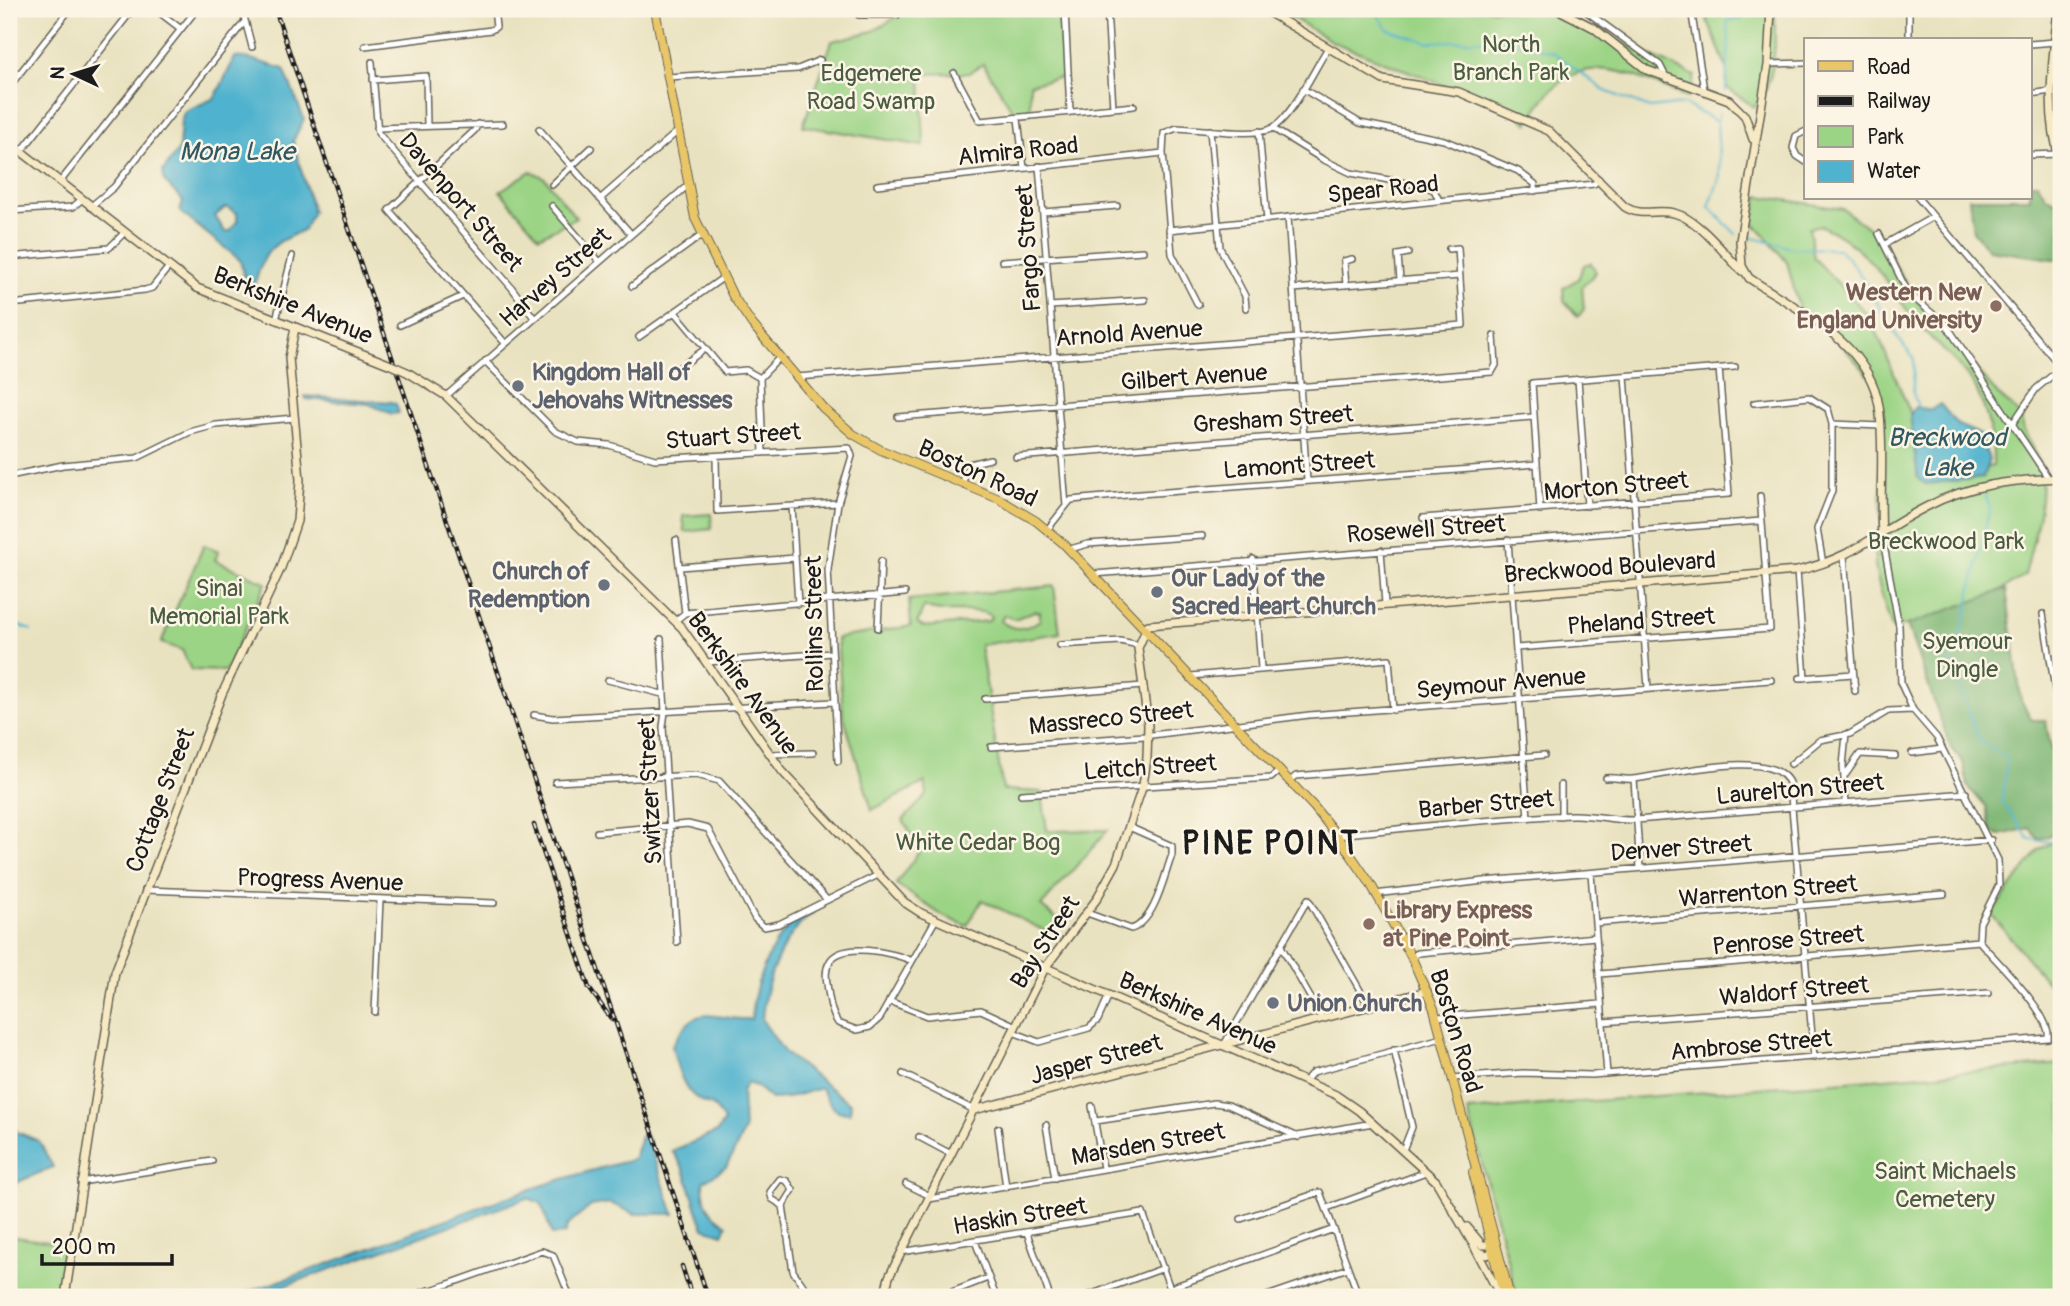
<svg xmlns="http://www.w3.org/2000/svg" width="2070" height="1306" font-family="Pangolin,sans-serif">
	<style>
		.green { fill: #9cd486; stroke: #5c7851; stroke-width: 2; fill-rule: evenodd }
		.forest { fill: #7db673; stroke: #4c6948; stroke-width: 2 }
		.water { fill: #4fb2ce; stroke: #366775; stroke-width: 2; fill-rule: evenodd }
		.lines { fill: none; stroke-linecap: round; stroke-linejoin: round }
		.stream { stroke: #4fb2ce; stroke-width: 2 }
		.street-casing { stroke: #646155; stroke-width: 8 }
		.secondary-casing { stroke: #646155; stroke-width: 10 }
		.primary-casing { stroke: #646155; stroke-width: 10 }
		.street { stroke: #fff; stroke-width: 5 }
		.secondary { stroke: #f6e9c3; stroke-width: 7 }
		.primary { stroke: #e9c769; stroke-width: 8 }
		.rail-casing { stroke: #1c1c1c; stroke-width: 4.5 }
		.rail { stroke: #fcf5e5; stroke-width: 2; stroke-dasharray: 5; stroke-linecap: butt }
		.secondary-bridge-casing { stroke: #646155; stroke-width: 10; stroke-linecap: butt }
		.secondary-bridge { stroke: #f6e9c3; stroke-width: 7 }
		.education-dot { fill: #8d6e63; stroke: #fcf5e5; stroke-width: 2.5 }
		.worship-dot { fill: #6b7280; stroke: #fcf5e5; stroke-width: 2.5 }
		.labels { text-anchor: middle; stroke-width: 5; stroke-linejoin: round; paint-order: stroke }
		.park-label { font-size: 24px; fill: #495c41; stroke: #fcf5e5 }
		.street-label { font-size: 24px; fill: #1c1c1c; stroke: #fcf5e5 }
		.education-label { font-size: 24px; font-weight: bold; fill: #785e54; stroke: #fcf5e5; text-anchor: end }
		.worship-label { font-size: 24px; font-weight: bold; fill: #5b616d; stroke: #fcf5e5; text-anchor: start }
		.water-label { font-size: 26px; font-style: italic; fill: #305863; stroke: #fcf5e5 }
		.district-label { font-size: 32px; font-weight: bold; letter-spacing: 2px; fill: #1c1c1c; stroke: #fcf5e5 }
	</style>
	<rect width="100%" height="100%" fill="#fcf5e5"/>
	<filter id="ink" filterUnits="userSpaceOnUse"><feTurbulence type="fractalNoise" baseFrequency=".0143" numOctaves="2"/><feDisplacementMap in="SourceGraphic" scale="14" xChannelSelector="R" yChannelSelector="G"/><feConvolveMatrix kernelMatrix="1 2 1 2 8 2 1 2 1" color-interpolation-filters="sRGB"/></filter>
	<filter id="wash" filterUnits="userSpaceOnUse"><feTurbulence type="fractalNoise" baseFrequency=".00686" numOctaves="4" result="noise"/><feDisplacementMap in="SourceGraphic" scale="28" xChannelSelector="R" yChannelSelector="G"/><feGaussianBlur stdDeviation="1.57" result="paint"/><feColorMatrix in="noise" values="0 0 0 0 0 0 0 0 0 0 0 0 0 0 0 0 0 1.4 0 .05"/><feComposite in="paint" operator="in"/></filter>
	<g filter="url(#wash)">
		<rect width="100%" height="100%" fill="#e9e2c0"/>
		<path class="green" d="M910 9H1058L1064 77 1030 84V113L1015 114 983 64 969 73 921 74 924 146 803 126 832 41 873 31Z
			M1278 9H1550L1695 76 1688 98C1618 67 1570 44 1528 124L1516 113 1333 42Z
			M1703 9H1775C1775 43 1778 81 1754 107L1726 87 1727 69Z
			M531 171 545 178 576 218 539 237 500 191Z
			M1759 196 1843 209 1875 233 1921 306 1999 396 2021 415C2021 436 2039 450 2041 472 2045 505 2032 543 2025 575 1989 601 1936 620 1892 628 1883 598 1865 556 1881 527L1882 411 1875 382 1834 337 1799 309 1787 262 1753 222ZM1822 226C1872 249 1886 285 1918 324 1934 343 1965 367 1976 389 1988 414 1994 438 1993 466L1957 475 1933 468 1871 318 1814 258 1809 228Z
			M1591 263 1596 272 1582 287 1584 309 1578 317 1564 301 1563 288 1578 279 1584 265Z
			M711 514 712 529 685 532 683 516Z
			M204 545 219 551 215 560 266 583 226 671 191 670 182 650 161 643Z
			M1054 586 1060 633 980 645 1003 790 1042 792 1047 831 1108 830 1041 906 1061 922 1049 933 982 900 967 926 943 916 896 884 920 850 903 820 927 795 925 782 872 810 843 715 837 638 911 626 909 600ZM924 607C949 617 974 605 991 616L989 621 923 627 917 623ZM1034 611 1040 612V620C1027 629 1013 632 1001 621L1004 615 1015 619Z
			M2058 839 2061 846V999L1991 914 2039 850Z
			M2061 1064V1297H1517L1468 1111Z
			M9 1236 64 1244 56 1297H9Z"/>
		<path class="forest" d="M2030 183H2037L2046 196 2061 204V260L1989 250 1973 231 1969 198H2030Z
			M2006 589 2021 700 2032 720H2046C2049 752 2069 800 2058 830L2049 837 2038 839 2030 828 2000 835 1991 832 1986 807 1968 787 1963 762 1950 746 1907 625Z"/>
		<path class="water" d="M235 57 251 59 284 69 304 119 293 141 313 212 303 231C272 242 263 252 255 284L244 277 240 260 180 212 183 201 164 181 163 171 179 149 181 120 185 111 215 98ZM226 207 237 213V221L230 231 225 232 215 216Z
			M305 396 391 402 396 404 399 413 392 414 369 404 306 399Z
			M1940 404 1958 425 1979 434 1989 459 1983 478 1926 484 1918 479 1910 415 1915 407 1931 410Z
			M814 912C782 936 764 981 762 1020L785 1053 851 1104 850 1113C832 1113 829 1103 821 1088L788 1098 771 1099 756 1086 747 1083 742 1091 744 1130 737 1146 726 1167 703 1182C704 1208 708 1211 727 1225L723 1234 704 1228C692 1203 690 1172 672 1151L717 1132 724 1121C711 1098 710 1109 695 1097 681 1086 676 1062 672 1046 698 998 710 1021 751 1019 754 983 774 922 814 912Z
			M9 1121 17 1132 39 1141 53 1167 9 1186Z
			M642 1134 646 1136 674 1214H635L610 1203 591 1206 567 1226 565 1234 552 1235 541 1203 527 1198 254 1297H232C366 1255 492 1194 628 1161L634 1158Z"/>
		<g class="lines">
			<path class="stream" d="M1374 9 1387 29 1428 42 1504 39 1553 52 1605 91 1650 108 1684 104 1717 122 1720 176 1709 207 1736 234
				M1726 91 1729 38 1727 21 1742 20 1739 9
				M1717 122 1719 113
				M1746 236 1792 248 1839 249C1871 279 1883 325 1914 358L1913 393 1918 407
				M1985 495 1990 507 1965 619 1950 662 1980 741 2007 758 2002 802 2029 839 2061 844
				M9 622 31 630"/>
		</g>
	</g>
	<g filter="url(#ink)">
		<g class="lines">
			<g class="street-casing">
				<path id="street" d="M155 9 181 29
					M242 9 252 47
					M801 9V10
					M859 9V15H897
					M1065 9 1070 112
					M1107 9 1113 108
					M1583 9 1660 65 1667 79
					M1691 9 1704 90
					M1909 9V40
					M2030 44 2055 42
					M365 46 491 30 496 27 494 9
					M372 62 378 133 512 288 534 318
					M1768 64 1806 63
					M954 73 980 121 1134 106
					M668 77 798 69 820 60
					M373 80 426 76 427 126
					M9 87 70 9
					M1303 89 1360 123 1444 140 1518 171 1535 184V191
					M2030 94 2051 91
					M1018 119 1024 168
					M478 124 475 130 389 210 505 343
					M377 128 503 124
					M1272 128 1322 159 1351 173 1427 187 1434 190 1439 200
					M539 129 631 234
					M1210 130 1220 248 1245 296 1246 308
					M1259 131 1267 220
					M1806 131 1796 136 1793 148 1797 156 1806 162
					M21 152 133 9
					M2030 155 2058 154
					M1039 166 1066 506 1047 530
					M60 182 197 9
					M552 185 591 148
					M877 185 1163 153
					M1918 198 2061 367
					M600 199 678 131
					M552 206 599 261
					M90 207 114 187 245 21
					M9 211 73 207 81 200
					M1043 212 1117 206
					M1288 217 1307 481
					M1169 230 1594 184 1599 179
					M1879 234 1908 293 1947 326 2049 479
					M1887 243 1933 217
					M9 257 109 248 124 233
					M1002 261 1143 251
					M1400 280 1398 255 1408 253
					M1346 285 1344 261 1352 259
					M632 286 702 235
					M1293 289 1460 276
					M20 303 145 290 152 288 168 268
					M1198 305 1172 254 1163 153 1164 133 1177 128C1198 129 1251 136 1268 130 1290 123 1315 67 1328 48
					M1050 306 1145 300
					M675 312 725 372 746 370 760 378 780 357
					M276 320 292 256
					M400 325 463 296
					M639 337 724 277
					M485 361 555 431 578 442 609 445 655 459 849 448 852 456 838 503 828 569 838 761
					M669 375 705 349
					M1625 376 1648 688
					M797 377 1463 325 1458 248 1449 249
					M760 378 763 453
					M1578 379 1587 506
					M446 396 687 186
					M1754 403 1809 397 1828 409 1832 424V491L1817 529 1823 564
					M898 417 1492 372 1496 365 1494 336
					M2013 423 2036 389 2061 368
					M1832 424 1881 426
					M716 457 717 511 838 503
					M1016 457 1533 417
					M9 476 63 465 137 458 190 432 216 425 295 418
					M963 482 969 464 990 459
					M792 506 798 604
					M1066 506 1071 500 1127 495 1537 464
					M1540 510 1532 383 1735 367
					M1423 518 1729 494 1719 368
					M1882 535 1899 626 1901 684 1913 710
					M1508 540 1528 818
					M1070 549 1088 544 1202 536
					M1381 550 1385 604
					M1844 556 1855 691
					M1253 559 1261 668
					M680 567 795 558
					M1797 571 1805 678
					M1094 574 1761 521
					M685 613 905 593
					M2043 614 2061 727
					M675 621 685 613 676 540
					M878 628 881 561
					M661 639 665 712 663 727 677 942
					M1060 645 1120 641 1139 645
					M1516 648 1770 629 1760 496
					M707 662 832 653
					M1191 676 1389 659 1393 710
					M1800 678 1853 674
					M608 680 662 694
					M985 699 1143 686
					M534 715 553 718 833 702
					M1846 734 1843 766 1846 803
					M991 747 1144 736 1309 715 1771 680
					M1912 753 1942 749
					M770 754 813 753
					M1791 764 1820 740 1850 734 1888 711 1913 710 1937 738 1998 860 1999 885 1980 923 1979 941
					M1846 774 1860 754 1895 756
					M1606 778C1616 777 1624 780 1633 779 1667 776 1776 745 1790 785L1814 1058
					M1634 779 1640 868
					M1290 781 1296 776 1544 755
					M555 782 696 775 719 781 827 900
					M1561 785V816
					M1021 794 1271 778 1280 770
					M597 832 688 824 708 829 755 919 764 927 779 924 876 876
					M1339 838 1346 834C1421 827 1496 818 1572 815 1594 814 1614 821 1636 820L1966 793
					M1591 873 1607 1074
					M145 890 494 903
					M1375 894 1484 881 1991 840
					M1087 913 1131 929C1155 922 1164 876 1172 855V846L1129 827
					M1595 923 1944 894
					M1281 946 1322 1018
					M1411 956 1418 953 1596 937
					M912 961C895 953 840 940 829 963 824 972 827 982 828 991 830 1002 831 1013 838 1023L857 1030 870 1027 880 1018 936 919
					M1600 974 1979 941
					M889 1001 927 1016 981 1010 1016 1026
					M375 1012 380 900
					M1437 1017 1601 1004
					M1603 1022 1988 993
					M1013 1032 1039 1042 1089 1028 1098 1020 1109 995
					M1225 1043 1308 899 1369 1006
					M1394 1050 1412 1127 1403 1150
					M903 1074 974 1110
					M1452 1078 1523 1073 1592 1075 2048 1038C2052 1014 1995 960 1979 941
					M1305 1081 1313 1072 1442 1038
					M1092 1106 1103 1168
					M1096 1121 1214 1103 1228 1105 1298 1137
					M1046 1125 1055 1178
					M998 1128 1006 1187
					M919 1137 951 1154
					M81 1182 212 1161
					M906 1184 930 1196
					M929 1199 1373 1123
					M783 1206 793 1190 787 1181 780 1179 770 1192 772 1199 783 1206 793 1271 811 1297
					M1327 1208 1426 1172
					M1241 1219 1320 1192 1359 1297
					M1027 1233 1050 1297
					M975 1241 996 1297
					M901 1252 1143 1213 1173 1297
					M1170 1288 1334 1229
					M429 1291 542 1251 553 1255 570 1297
					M939 1297 988 1278
					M1084 1297 1164 1268
					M1264 1297 1348 1268"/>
			</g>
			<g class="secondary-casing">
				<path id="secondary" d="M1263 9 1383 80 1459 92 1549 131 1625 207C1641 217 1656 209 1674 213 1700 220 1722 252 1742 271
					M1557 9 1594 28 1647 70 1729 100 1745 116 1753 139
					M1771 9 1768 65 1740 241 1742 266 1749 278C1797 310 1869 342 1879 406 1885 449 1879 493 1882 535
					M2058 9C2053 60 2044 113 2061 163
					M9 142 197 288 391 365
					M407 372 446 396 682 628 782 771 904 902 921 913 1336 1095 1359 1111 1436 1181 1477 1251 1487 1255 1496 1250
					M974 1110 1427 991
					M1467 1227 1482 1245H1495
					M1476 1250 1501 1297
					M65 1297 115 972 222 694 281 568 297 521 300 480 289 358 295 328
					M412 1297 429 1291 431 1297
					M884 1297 889 1277 1045 968 1096 900 1116 864 1143 785 1147 758 1148 725 1138 648 1148 625 1797 571C1856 557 1877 532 1926 507 1969 484 2014 480 2061 478"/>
			</g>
			<g class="primary-casing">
				<path id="primary" d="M655 9 695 218 733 296 752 324 823 408 853 434 881 450 999 499 1036 521 1064 544 1314 807 1339 838 1370 883 1411 956 1434 1009 1510 1297
					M1473 1172 1504 1297"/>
			</g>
			<use href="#street" class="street"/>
			<use href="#secondary" class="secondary"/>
			<use href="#primary" class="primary"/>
			<g class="rail-casing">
				<path id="rail" d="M275 9 708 1297
					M534 825 589 988 612 1020
					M682 1266 692 1297"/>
			</g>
			<use href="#rail" class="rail"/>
			<g class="secondary-bridge-casing">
				<path id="secondary-bridge" d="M391 365 407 372"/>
			</g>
			<use href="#secondary-bridge" class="secondary-bridge"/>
		</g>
	</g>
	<g class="education-dot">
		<circle cx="1996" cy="306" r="7"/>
		<circle cx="1369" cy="924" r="7"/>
	</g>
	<g class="worship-dot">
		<circle cx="518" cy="386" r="7"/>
		<circle cx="604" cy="585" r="7"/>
		<circle cx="1157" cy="592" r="7"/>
		<circle cx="1273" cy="1003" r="7"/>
	</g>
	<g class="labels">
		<g class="park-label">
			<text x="1511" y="52">North<tspan x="1511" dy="28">Branch Park</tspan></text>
			<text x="871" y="81">Edgemere<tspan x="871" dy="28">Road Swamp</tspan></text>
			<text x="1946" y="549">Breckwood Park</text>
			<text x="219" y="596">Sinai<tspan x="219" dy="28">Memorial Park</tspan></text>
			<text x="1967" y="649">Syemour<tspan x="1967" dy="28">Dingle</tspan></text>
			<text x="978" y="850">White Cedar Bog</text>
			<text x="1945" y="1179">Saint Michaels<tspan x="1945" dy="28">Cemetery</tspan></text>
		</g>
		<g class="street-label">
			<text transform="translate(1018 151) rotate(-6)" y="8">Almira Road</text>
			<text transform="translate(1383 189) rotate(-6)" y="8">Spear Road</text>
			<text transform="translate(461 202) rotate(49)" y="8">Davenport Street</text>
			<text transform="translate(1028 248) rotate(-94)" y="8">Fargo Street</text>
			<text transform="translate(555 277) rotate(-41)" y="8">Harvey Street</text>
			<text transform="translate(293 305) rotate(22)" y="8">Berkshire Avenue</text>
			<text transform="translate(1129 333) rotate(-4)" y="8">Arnold Avenue</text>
			<text transform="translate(1194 377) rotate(-4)" y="8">Gilbert Avenue</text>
			<text transform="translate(1273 419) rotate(-4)" y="8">Gresham Street</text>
			<text transform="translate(733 436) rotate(-4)" y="8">Stuart Street</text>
			<text transform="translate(1299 465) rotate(-4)" y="8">Lamont Street</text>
			<text transform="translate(978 473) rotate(25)" y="8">Boston Road</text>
			<text transform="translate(1616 486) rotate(-5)" y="8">Morton Street</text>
			<text transform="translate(1426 529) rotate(-4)" y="8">Rosewell Street</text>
			<text transform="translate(1610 567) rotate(-4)" y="8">Breckwood Boulevard</text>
			<text transform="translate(1641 621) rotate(-4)" y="8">Pheland Street</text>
			<text transform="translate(814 624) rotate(-91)" y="8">Rollins Street</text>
			<text transform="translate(743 683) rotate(54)" y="8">Berkshire Avenue</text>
			<text transform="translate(1501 683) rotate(-5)" y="8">Seymour Avenue</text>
			<text transform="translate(1111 718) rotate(-6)" y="8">Massreco Street</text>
			<text transform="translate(1150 767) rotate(-4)" y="8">Leitch Street</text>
			<text transform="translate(1800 789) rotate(-5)" y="8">Laurelton Street</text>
			<text transform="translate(650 791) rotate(-93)" y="8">Switzer Street</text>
			<text transform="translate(160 800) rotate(-69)" y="8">Cottage Street</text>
			<text transform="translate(1486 804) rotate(-5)" y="8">Barber Street</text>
			<text transform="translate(1681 848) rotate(-4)" y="8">Denver Street</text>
			<text transform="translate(320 880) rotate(2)" y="8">Progress Avenue</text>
			<text transform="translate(1768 891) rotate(-5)" y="8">Warrenton Street</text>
			<text transform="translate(1788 940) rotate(-5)" y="8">Penrose Street</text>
			<text transform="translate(1045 942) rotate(-57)" y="8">Bay Street</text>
			<text transform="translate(1794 991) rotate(-5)" y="8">Waldorf Street</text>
			<text transform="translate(1198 1013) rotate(24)" y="8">Berkshire Avenue</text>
			<text transform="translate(1456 1031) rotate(73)" y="8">Boston Road</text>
			<text transform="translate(1751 1045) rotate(-5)" y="8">Ambrose Street</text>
			<text transform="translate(1096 1059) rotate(-15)" y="8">Jasper Street</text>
			<text transform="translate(1148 1144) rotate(-10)" y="8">Marsden Street</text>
			<text transform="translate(1020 1216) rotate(-9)" y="8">Haskin Street</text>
		</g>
		<g class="education-label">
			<text x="1982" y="300">Western New<tspan x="1982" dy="28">England University</tspan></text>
			<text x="1383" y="918" text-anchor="start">Library Express<tspan x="1383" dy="28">at Pine Point</tspan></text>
		</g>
		<g class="worship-label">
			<text x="532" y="380">Kingdom Hall of<tspan x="532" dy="28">Jehovahs Witnesses</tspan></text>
			<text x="590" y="579" text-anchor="end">Church of<tspan x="590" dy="28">Redemption</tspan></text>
			<text x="1171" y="586">Our Lady of the<tspan x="1171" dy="28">Sacred Heart Church</tspan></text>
			<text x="1287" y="1011">Union Church</text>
		</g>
		<g class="water-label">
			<text x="237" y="160">Mona Lake</text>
			<text x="1947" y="446">Breckwood<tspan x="1947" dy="30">Lake</tspan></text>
		</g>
		<g class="district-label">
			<text x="1271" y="854">PINE POINT</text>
		</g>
	</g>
	<rect width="2070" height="1306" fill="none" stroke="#fcf5e5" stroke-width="35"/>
	<rect x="1804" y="38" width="228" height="161" fill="#fcf5e5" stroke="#a29e95" stroke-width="2"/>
	<rect x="1818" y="61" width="35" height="10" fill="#e9c769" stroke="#a29e95" stroke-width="2"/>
	<text x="1867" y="74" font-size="21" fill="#1c1c1c">Road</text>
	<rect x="1818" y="96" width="35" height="10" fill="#1c1c1c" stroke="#a29e95" stroke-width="2"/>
	<text x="1867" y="108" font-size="21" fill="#1c1c1c">Railway</text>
	<rect x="1818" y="126" width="35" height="21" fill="#9cd486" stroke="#a29e95" stroke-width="2"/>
	<text x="1867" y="144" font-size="21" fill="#1c1c1c">Park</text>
	<rect x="1818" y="161" width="35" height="21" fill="#4fb2ce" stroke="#a29e95" stroke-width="2"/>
	<text x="1867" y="178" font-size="21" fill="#1c1c1c">Water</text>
	<g transform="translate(74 74) rotate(274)" stroke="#fcf5e5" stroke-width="5" paint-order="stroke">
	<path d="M0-5L12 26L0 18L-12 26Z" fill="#1c1c1c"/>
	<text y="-10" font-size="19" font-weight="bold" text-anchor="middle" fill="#1c1c1c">N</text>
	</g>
	<path d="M42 1254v10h130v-10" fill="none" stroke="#1c1c1c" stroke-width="3.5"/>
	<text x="52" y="1254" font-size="21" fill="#1c1c1c" stroke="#fcf5e5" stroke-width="5" paint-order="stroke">200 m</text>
</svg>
